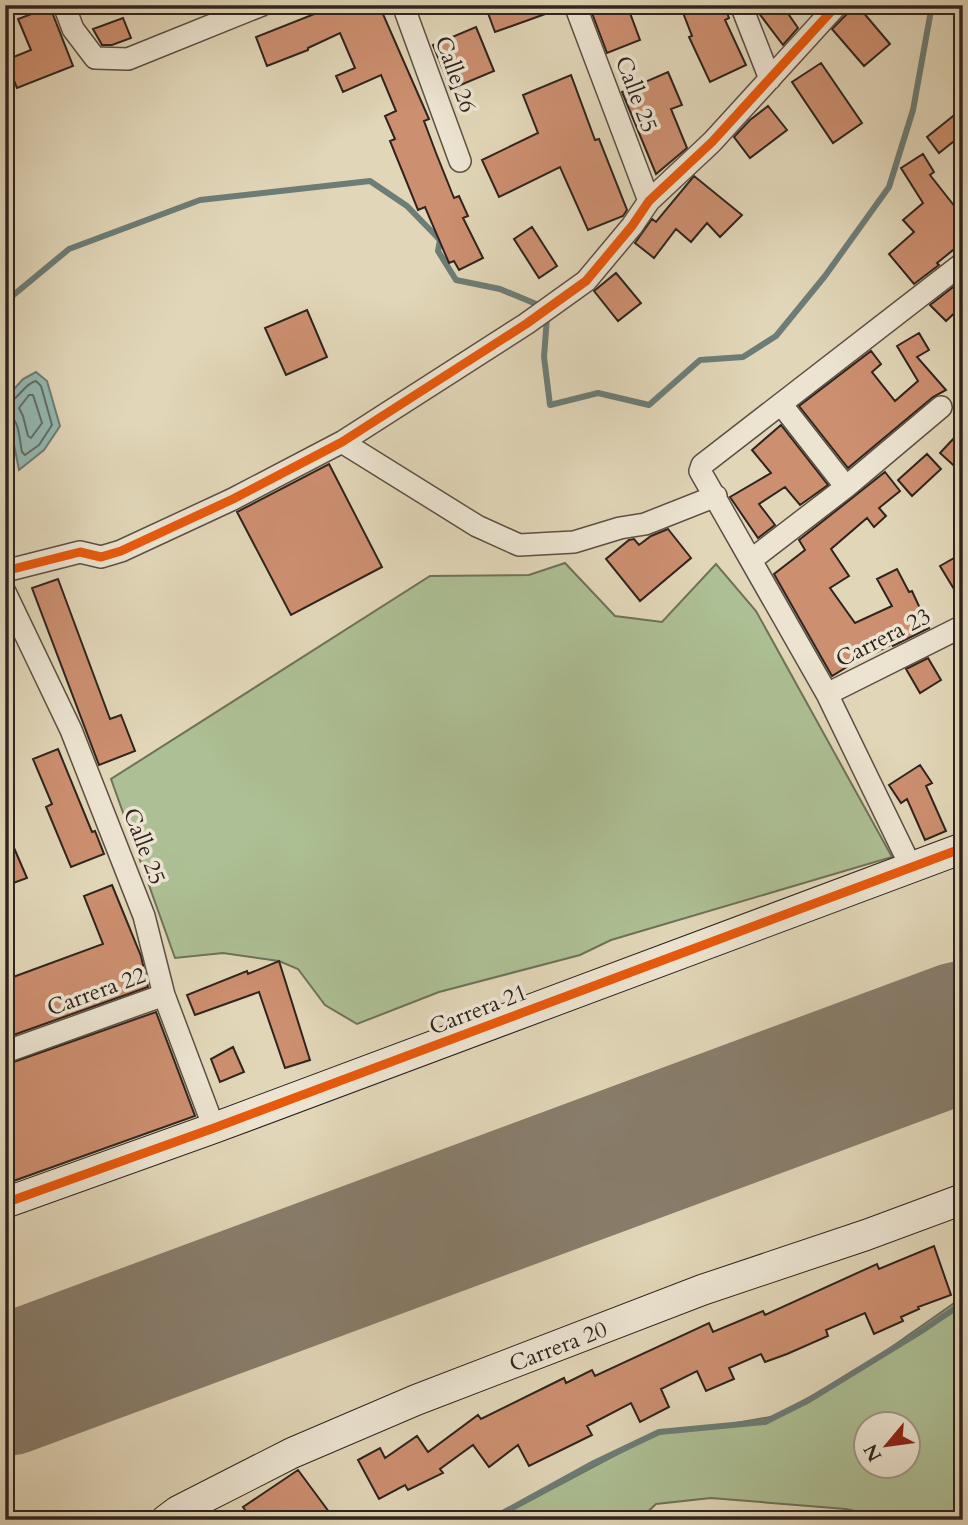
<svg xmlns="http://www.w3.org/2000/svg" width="968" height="1525" font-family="Cardo,serif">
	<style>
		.green { fill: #adbf94; stroke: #6e7259; stroke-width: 2; fill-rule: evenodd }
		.water { fill: #94b9b2; stroke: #6c7d77; stroke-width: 2 }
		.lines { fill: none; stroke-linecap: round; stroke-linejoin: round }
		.shore { stroke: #626e68; stroke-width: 2 }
		.stream { stroke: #6c7d77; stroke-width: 6 }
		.runway { stroke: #887d6b; stroke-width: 140 }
		.building { fill: #cc8f70; stroke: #30241e; stroke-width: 2 }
		.street-casing { stroke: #5c5044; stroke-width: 24 }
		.secondary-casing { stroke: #30241e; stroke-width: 32 }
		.street { stroke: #ece4d1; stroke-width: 21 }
		.secondary { stroke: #ece4d1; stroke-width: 30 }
		.cycleway-casing { stroke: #ece4d1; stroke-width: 13 }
		.cycleway { stroke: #e8590c; stroke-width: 9 }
		.labels { text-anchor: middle; stroke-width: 7; stroke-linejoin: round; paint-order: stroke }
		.street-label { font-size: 23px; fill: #30241e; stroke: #ece4d1 }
	</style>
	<rect width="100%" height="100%" fill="#e1d6b8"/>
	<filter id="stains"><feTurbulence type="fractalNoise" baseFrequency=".00286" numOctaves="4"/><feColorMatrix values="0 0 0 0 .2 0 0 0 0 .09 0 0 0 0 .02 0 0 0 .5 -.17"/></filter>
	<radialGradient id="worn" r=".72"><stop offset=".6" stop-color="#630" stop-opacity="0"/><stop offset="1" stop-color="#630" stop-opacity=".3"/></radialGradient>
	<path class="green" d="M565 563 615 616 662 622 716 564 756 611 892 857 611 940 580 955 439 992 357 1024 325 1005 298 969 279 961 223 953 175 958 111 779 430 576 529 575Z
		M963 1297V1520H895L846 1509 711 1498 656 1504 639 1520H493L659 1432 719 1426 776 1416 863 1367ZM866 1424H908V1466H866Z"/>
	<path class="water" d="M36 372 47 381 60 426 44 450 19 470 5 399 23 379Z"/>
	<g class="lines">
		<path class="shore" d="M33 395 42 423 31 438 28 436 23 416 19 408 29 395Z
			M5 403C19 401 23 384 36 381L41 386 52 425 39 445 25 455 22 452C19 439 20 416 5 414"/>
		<path class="stream" d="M5 302 69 249 200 200 370 181 407 206 440 240 438 251 456 280 500 289 541 306
			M547 317 544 357 550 405 598 393 649 405 700 360 743 357 776 336 825 276 889 187 913 110 932 5
			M490 1520 594 1463 659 1432 765 1422 809 1400 920 1332 963 1303"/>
		<path class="runway" d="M5 1386 963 1031"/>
	</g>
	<path class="building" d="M324 5H379L429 119 424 121 436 153 454 198 459 196 468 216 463 218 483 258 459 270 454 261 449 263 425 207 418 210 390 141 395 139 385 116 396 111 381 75 343 92 336 76 355 68 340 33 308 48V50L267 66 256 37 317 13 315 9Z
		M485 5H562V8L495 32Z
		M589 5H627L640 40 607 53Z
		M680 5H724L729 18 725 20 746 65 710 82 689 37 692 36Z
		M755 5H782L798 28 783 45 758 12Z
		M850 5H857L890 44 864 66 832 29 847 14Z
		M50 7 73 66 17 88 6 60 31 50 18 19Z
		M123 18 131 38 112 45H102L93 29Z
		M476 27 494 71 451 89 433 45Z
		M821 63 862 123 833 143 792 82Z
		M668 72 682 105 671 109 687 148 656 174 622 92Z
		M571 75 595 140 599 139 627 210 623 216 588 230 560 167 499 197 482 160 538 133 523 95Z
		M768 106 787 130 750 158 734 137 750 120Z
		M963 108V134L939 153 927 137Z
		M923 154 934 172 930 175 963 217V242L937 263 939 265 914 284 889 254 914 232 903 220 923 203 901 168Z
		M694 176 742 215 720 237 707 223 691 242 676 229 654 258 635 243 652 219 656 222Z
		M532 227 557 266 539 278 514 239Z
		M616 273 641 303 618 321 594 291Z
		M957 284 963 291V305L946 321 930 305Z
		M307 310 327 357 286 375 265 328Z
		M919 333 929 350 917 357 946 390 933 397 848 468 799 406 871 351 881 364 872 372 895 401 918 381 897 346Z
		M781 425 828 485 800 505 785 487 759 504 775 525 758 538 730 497 771 473 752 450Z
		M955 437 963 445V474L940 453Z
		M927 454 941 469 912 496 898 480Z
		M329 464 382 567 291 615 237 512Z
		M885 472 900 491 879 508 886 516 874 527 867 518 831 549 849 576 830 588 855 623 892 606 877 579 897 569 909 592 912 591 929 628 893 646 892 644 877 652 876 649 832 676 774 574 805 550 799 540Z
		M668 529 691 558 640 601 606 559 629 540 634 539 639 545 651 536Z
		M963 553V604L940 566Z
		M58 579 110 719 121 715 135 751 99 765 32 588Z
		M928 658 941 680 920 693 906 669Z
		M58 749 92 832 95 831 104 854 71 867 46 807 52 804 33 759Z
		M920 765 932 783 926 786 946 831 925 840 907 799 901 803 889 785Z
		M5 827 27 878 5 886Z
		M112 885 141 956 148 987 5 1038V980L103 944 84 896Z
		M279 961 310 1060 285 1068 259 992 195 1015 187 995 247 971 248 974Z
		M156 1012 195 1116 5 1184V1065Z
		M233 1047 244 1072 220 1082 211 1059Z
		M934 1246 951 1295 918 1307 919 1309 901 1317 903 1321 874 1334 865 1313 826 1330 828 1336 787 1354 765 1362 761 1354 729 1368 734 1379 706 1391 697 1371 661 1389 669 1407 640 1422 631 1403 587 1426 592 1435 529 1466 518 1445 489 1467 473 1445 440 1469 443 1473 408 1490 405 1485 379 1499 358 1460 380 1448 385 1458 417 1436 428 1452 478 1415 481 1419 564 1378 566 1383 592 1370 595 1376 709 1323 713 1332 763 1311 765 1315 877 1264 879 1269Z
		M298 1470 335 1520H252L243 1507Z"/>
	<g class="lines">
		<g class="street-casing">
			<path id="street" d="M64 5 73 29 95 58 128 59 262 5
				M403 5 460 161
				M575 5 649 201
				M741 5 770 79
				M781 404 846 487
				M342 442 477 526 519 545 574 542 620 528 645 524 716 496
				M751 560 846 487 941 407
				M5 571 80 552 101 557 121 551 233 499 342 442 526 324 586 281 632 226 649 201 712 142 837 5
				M5 592 71 730 144 916 164 995 214 1128
				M827 694 963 626
				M911 867 827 694 700 471 702 465 963 263
				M5 1052 164 995"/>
		</g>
		<g class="secondary-casing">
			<path id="secondary" d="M5 1203 214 1128 963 848
				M166 1520 178 1511 292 1453 416 1400 702 1290 866 1235 963 1199"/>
		</g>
		<use href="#street" class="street"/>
		<use href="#secondary" class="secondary"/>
		<g class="cycleway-casing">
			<path id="cycleway" d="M5 571 80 552 101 557 121 551 233 499 342 442 526 324 586 281 632 226 649 201 712 142 837 5
				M5 1203 214 1128 963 848"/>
		</g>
		<use href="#cycleway" class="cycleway"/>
	</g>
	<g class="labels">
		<g class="street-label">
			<text transform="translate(456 74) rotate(70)" y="8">Calle 26</text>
			<text transform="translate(637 94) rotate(69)" y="8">Calle 25</text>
			<text transform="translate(883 637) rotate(-27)" y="8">Carrera 23</text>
			<text transform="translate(145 846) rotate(69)" y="8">Calle 25</text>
			<text transform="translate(96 991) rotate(-20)" y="8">Carrera 22</text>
			<text transform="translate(478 1009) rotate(-21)" y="8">Carrera 21</text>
			<text transform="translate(558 1346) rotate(-21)" y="8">Carrera 20</text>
		</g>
	</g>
	<rect width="968" height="1525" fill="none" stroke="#e1d6b8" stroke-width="28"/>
	<rect x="7" y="7" width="954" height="1511" fill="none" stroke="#30241e" stroke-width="3.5"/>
	<rect x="14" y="14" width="940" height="1497" fill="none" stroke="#30241e" stroke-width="2"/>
	<g transform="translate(887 1445) rotate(241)"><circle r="33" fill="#ece4d1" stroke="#a19789" stroke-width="2"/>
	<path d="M0-5L12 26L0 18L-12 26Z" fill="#8f2418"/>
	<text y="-10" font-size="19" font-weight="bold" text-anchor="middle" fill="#30241e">N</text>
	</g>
	<rect width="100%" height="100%" filter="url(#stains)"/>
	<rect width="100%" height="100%" fill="url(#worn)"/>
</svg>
